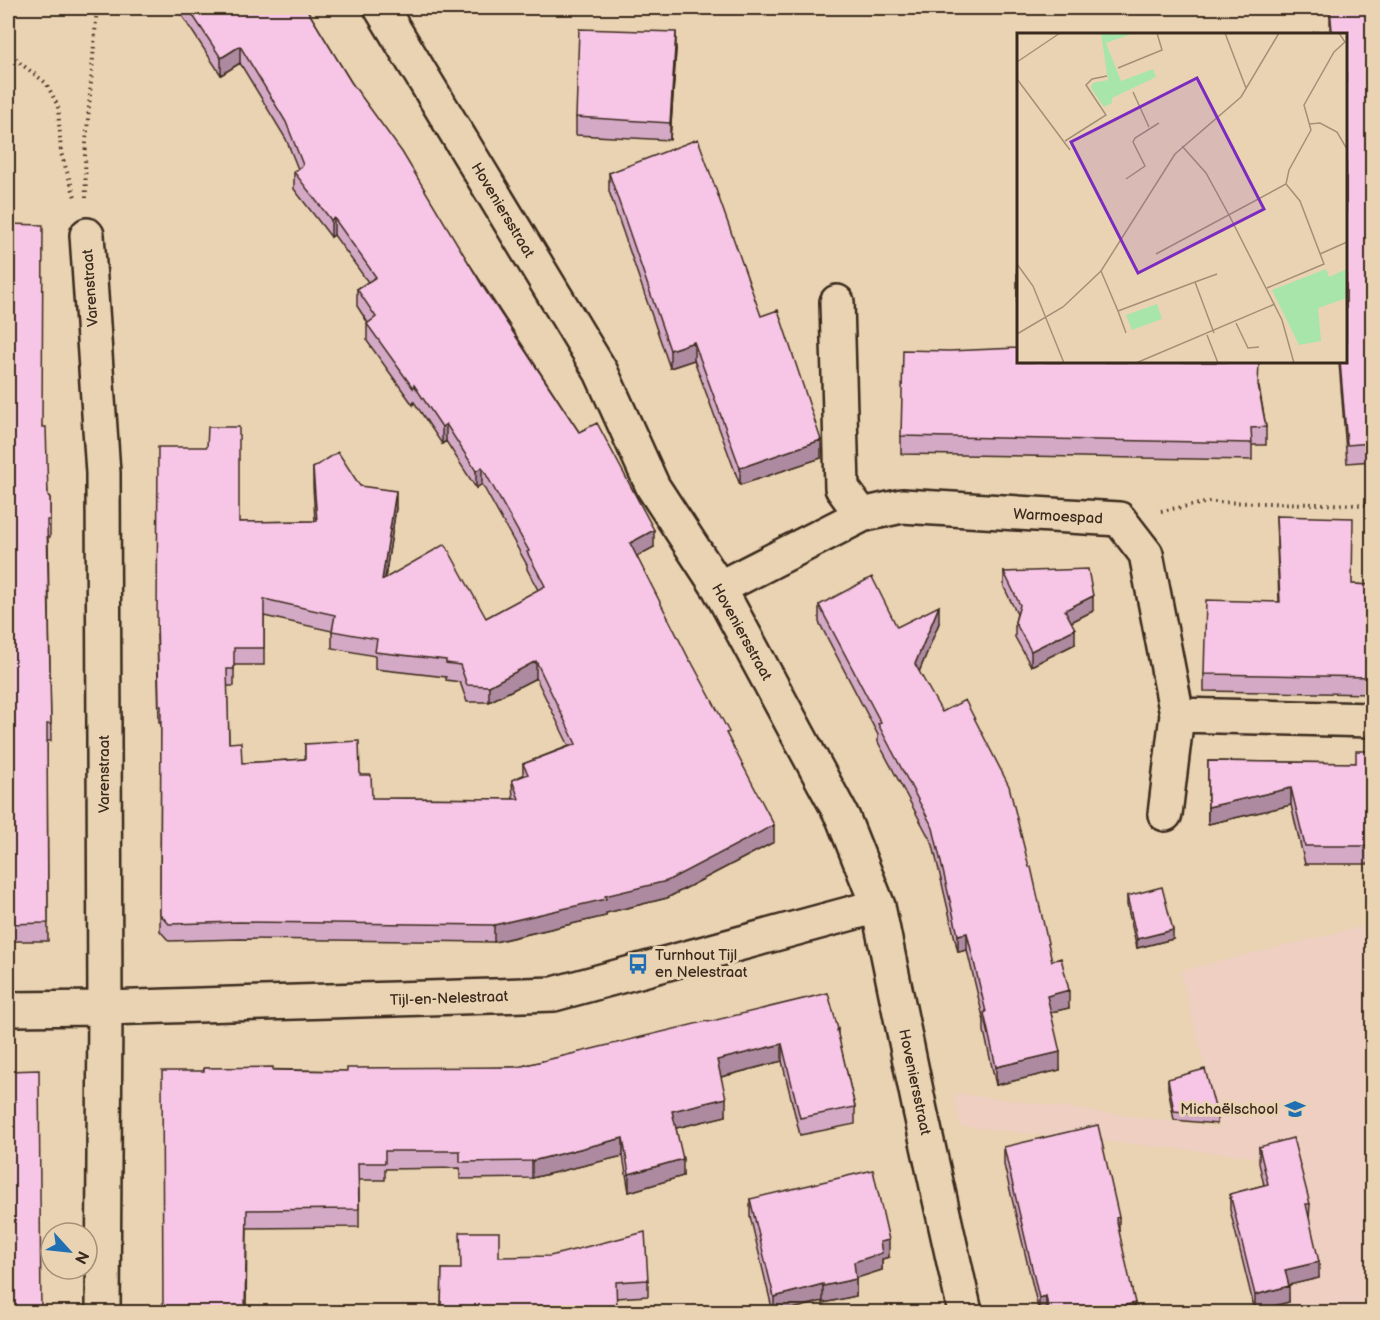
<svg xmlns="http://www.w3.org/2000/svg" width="1380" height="1320" font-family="'Balsamiq Sans',sans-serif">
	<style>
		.built { fill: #eecfc2 }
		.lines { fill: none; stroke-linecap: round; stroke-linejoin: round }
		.minor-casing { stroke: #3b2a1e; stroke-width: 38 }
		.path { stroke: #3b2a1e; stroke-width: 4; stroke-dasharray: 1.5 4.5; stroke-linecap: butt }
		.minor { stroke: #ead3b3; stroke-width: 33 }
		.wall { fill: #d4a9c5; stroke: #3b2a1e; stroke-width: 1.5; fill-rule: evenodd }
		.shaded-wall { fill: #ad8aa0; stroke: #3b2a1e; stroke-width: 1.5 }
		.building { fill: #f7c5e5; stroke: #3b2a1e; stroke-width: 1.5; fill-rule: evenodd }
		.labels { text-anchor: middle; stroke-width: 6; stroke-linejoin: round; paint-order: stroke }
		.street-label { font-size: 15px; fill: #3b2a1e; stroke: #ead3b3 }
		.poi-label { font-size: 15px; fill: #3b2a1e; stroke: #ead3b3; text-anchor: start }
		.inset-road { fill: none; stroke: #a48f77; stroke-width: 1.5 }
		.view { fill: #7b2cbf; fill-opacity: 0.15; stroke: #7b2cbf; stroke-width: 3 }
		.inset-edge { fill: none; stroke: #3b2a1e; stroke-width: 3 }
	</style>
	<rect width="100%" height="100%" fill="#ead3b3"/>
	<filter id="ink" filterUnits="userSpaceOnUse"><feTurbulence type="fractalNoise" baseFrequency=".0167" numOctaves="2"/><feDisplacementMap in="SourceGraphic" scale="12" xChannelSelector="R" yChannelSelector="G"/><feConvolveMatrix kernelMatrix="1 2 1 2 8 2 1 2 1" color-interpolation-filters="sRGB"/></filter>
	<g filter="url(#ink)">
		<path class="built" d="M1372 924V1312H1291L1256 1157 960 1126 954 1093 1221 1128 1180 971Z"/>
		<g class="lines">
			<g class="minor-casing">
				<path id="minor" d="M381 8 601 372 653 487 719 588 843 818 878 906 920 1110 965 1312
					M87 235 103 473 105 1008 103 1312
					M837 302 842 488 862 515 902 506 1119 519 1146 554 1177 715 1165 814
					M719 588 862 515
					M1177 715 1372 720
					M8 1009 105 1008 554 994 878 906"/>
			</g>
			<path class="path" d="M8 49 20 63 46 83 58 106 61 153 76 200
				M86 198 85 156 97 8
				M1161 511 1210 502 1372 505"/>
			<use href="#minor" class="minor"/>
		</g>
		<path class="wall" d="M177 8H306L351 82 654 547 636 556 729 739 774 842 667 898 606 913V916L494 942 239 939 169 941 160 931 161 723H159L157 635 239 522 315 521 313 485V468L360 486 396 508 385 578 486 618 538 590 527 569V565L482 484 476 488 446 441 442 444 414 402 413 405 367 341V324L368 323 357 306V289L368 282 334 235 331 237 294 189V172L298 169 286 139 240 63 221 75ZM264 616 332 631V648L375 656V669L446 677V680L460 682 467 702H489L536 678 569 746 523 764V775L512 780 513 799 372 798 360 775 305 744V759L242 763 229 743 227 686H234V665H264Z
			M1330 8H1372V461L1347 463 1339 362H1346V34L1330 31Z
			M676 49 670 140 576 135V117Z
			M609 173 761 316 821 458 740 485 694 360 670 368 609 191Z
			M8 224 42 427 48 495 50 498V537H48L51 741H47L48 941H8Z
			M1018 362 1259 387 1266 427V445H1252V460L901 454V436Z
			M1276 516 1352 584 1372 585V694L1204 691V674L1279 602Z
			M1004 572 1093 611 1071 622 1075 644 1031 666 1015 637V622L1017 614 1004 587Z
			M819 605 897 627 939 623 919 672 1052 961 1069 1008 1051 1012 1060 1070 996 1085 984 1031V1021L967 950 958 952 933 845 878 742V735L819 622Z
			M1372 751V864H1305L1291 805 1208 824V761L1356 763Z
			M1127 896 1173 939 1137 948 1127 905Z
			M708 1022 838 1029V1036L855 1107V1124L800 1135 782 1061 721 1077 726 1116 676 1128 683 1176 629 1192 623 1156 532 1178 460 1179V1168L385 1169V1180H359V1227L247 1228 246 1312H163L204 1068 347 1071 518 1067Z
			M1168 1079 1217 1115V1124L1174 1120 1168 1088Z
			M1004 1147 1119 1217V1233L1135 1312H1039L1004 1165Z
			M1259 1147 1310 1204 1309 1220 1319 1278 1288 1285 1289 1302 1255 1311 1230 1210V1194L1264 1185 1259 1163Z
			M750 1199 889 1257 882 1259V1270L856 1278V1296L823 1303V1301L781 1312H773L750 1216Z
			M442 1269 648 1280V1296L616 1298 617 1312H441Z"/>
		<path class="shaded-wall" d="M676 32V49L670 140V123Z
			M240 46V63L221 75V58Z
			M334 218V235L331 237V220Z
			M694 342V360L670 368V350Z
			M446 424V441L442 444V427Z
			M821 440V458L740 485V468Z
			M482 467V484L476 488V471Z
			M396 491V508L382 597V580Z
			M654 530V547L630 560V543Z
			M1093 596V611L1065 625V610Z
			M939 606V623L915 682V664Z
			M1075 629V644L1031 666V651Z
			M536 661V678L489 702V686Z
			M1291 788V805L1208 824V807Z
			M774 825V842L667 898 606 913V916L494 942V925L605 896Z
			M1173 930V939L1137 948V939Z
			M967 933V950L958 952V935Z
			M1069 990V1008L1047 1013V996Z
			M782 1044V1061L717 1078V1060Z
			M1060 1052V1070L996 1085V1067Z
			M726 1098V1116L672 1129V1111Z
			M623 1138V1156L532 1178V1161Z
			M683 1159V1176L629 1192V1174Z
			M889 1240V1257L882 1259V1270L854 1279V1262L880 1242Z
			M1319 1262V1278L1285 1286V1270Z
			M856 1279V1296L823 1303V1286Z
			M823 1284V1301L781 1312H774V1297Z
			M1289 1286V1302L1255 1311V1295Z
			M1046 1296V1312H1039V1298Z
			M1135 1303V1312H1095Z"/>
		<path class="building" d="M188 8H306L351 82 402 152 485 290 579 432 597 423 654 530 630 543 690 661H691L729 732 726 733 774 825 667 881 605 896 606 899 494 925 239 922 169 924 160 914 161 706H159L157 618 158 447H207L208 427H239V522L317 521 313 468 338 452 360 486 396 491 382 580 445 544 486 618 545 586 527 552 529 551 482 467 476 471 446 424 442 427 414 385 413 388 367 324 376 317 357 289 376 277 334 218 331 220 294 172 303 165 286 122 240 46 221 58ZM264 599 335 615 332 631 377 639 375 652 446 660V663L460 665 467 685 489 686 536 661 576 744 523 764 528 774 512 780 519 799 372 798 371 775H360L359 741 305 744V759L242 763 241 742 229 743 227 669H234V648H264Z
			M1330 8H1372V443L1347 445 1340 362H1346V34H1314V32L1332 31Z
			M579 29 676 32 670 123 576 117Z
			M698 139 761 316 778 310 821 440 740 468 694 342 670 350 609 173Z
			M8 224 43 225 42 427H46L48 495 50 498V520H47L51 724H47L48 923 8 924Z
			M1017 266H1018V362H1259L1258 385 1266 427 1251 428 1252 443 901 436 903 350 949 351 1017 348Z
			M1276 516 1353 518 1352 584 1372 585V677L1204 674 1206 600 1280 602Z
			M1088 569 1093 596 1065 610 1075 629 1031 651 1015 622 1020 605 1004 572Z
			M872 577 897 627 939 606 915 664 942 712 965 700 1009 786 1029 867H1031L1052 961 1061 958 1069 990 1047 996 1060 1052 996 1067 984 1013 986 1012 967 933 958 935 933 828 878 724 881 723 819 605Z
			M1356 751H1372V846H1305L1291 788 1208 807V761L1356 763Z
			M1162 887 1173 930 1137 939 1127 896Z
			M828 993 838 1029 837 1030 855 1107 800 1118 782 1044 717 1060 726 1098 672 1111 683 1159 629 1174 623 1138 532 1161 460 1162V1151H385V1163H358L359 1209 247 1210 245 1308H237V1312H163L162 1071H204V1068L273 1067V1070L347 1071V1068L518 1067 707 1021 708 1022Z
			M1205 1069 1217 1115 1174 1111 1168 1079Z
			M39 1070 41 1312H8V1071Z
			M1098 1125 1119 1217 1116 1218 1135 1303 1095 1312H1049L1046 1296 1039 1298 1004 1147Z
			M1293 1138 1310 1204H1306L1319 1262 1285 1270 1289 1286 1255 1295 1230 1194 1268 1184 1259 1147Z
			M873 1170 889 1240 880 1242 882 1253 854 1262 856 1279 823 1286V1284L774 1297 750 1199Z
			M460 1232H499V1257L550 1256 645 1232 648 1280 616 1282 617 1312H444V1310L441 1309 442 1269H461Z"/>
	</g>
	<defs>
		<g id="bus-bare" transform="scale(1.62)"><path d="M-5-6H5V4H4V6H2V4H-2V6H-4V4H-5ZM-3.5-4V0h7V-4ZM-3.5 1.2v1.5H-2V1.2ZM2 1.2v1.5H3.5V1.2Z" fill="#1f6fb2" stroke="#ead3b3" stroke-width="2.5" paint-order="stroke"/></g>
		<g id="school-bare" transform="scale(1.62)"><path d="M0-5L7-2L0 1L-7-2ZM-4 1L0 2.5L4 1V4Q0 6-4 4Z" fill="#1f6fb2" stroke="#ead3b3" stroke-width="2.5" paint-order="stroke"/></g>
	</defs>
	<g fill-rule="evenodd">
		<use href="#bus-bare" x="638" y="964"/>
		<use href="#school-bare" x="1295" y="1109"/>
	</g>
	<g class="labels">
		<g class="street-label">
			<text transform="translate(503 210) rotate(59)" y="5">Hoveniersstraat</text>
			<text transform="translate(90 288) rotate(-94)" y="5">Varenstraat</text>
			<text transform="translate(1058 516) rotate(3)" y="5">Warmoespad</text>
			<text transform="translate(742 632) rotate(61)" y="5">Hoveniersstraat</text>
			<text transform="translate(104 774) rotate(-90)" y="5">Varenstraat</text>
			<text transform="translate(449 998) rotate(-2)" y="5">Tijl-en-Nelestraat</text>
			<text transform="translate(915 1082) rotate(78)" y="5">Hoveniersstraat</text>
		</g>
		<g class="poi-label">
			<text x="655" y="960">Turnhout Tijl<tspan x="655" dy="17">en Nelestraat</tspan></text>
			<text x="1278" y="1114" text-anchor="end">Michaëlschool</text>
		</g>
	</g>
	<g transform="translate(1017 33)">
		<rect width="330" height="330" fill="#ead3b3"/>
		<path d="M84 0H117L89 10 104 48 136 36 139 44 95 65V70L87 74 74 55 76 50 91 47ZM309 236 312 244 330 236V265L301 275 304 308 282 312 255 257ZM140 271 145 286 115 297 109 282Z" fill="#a8e5ab"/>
		<path class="inset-road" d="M208 0 229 55M0 29 43 0M101 35 145 17 140 0M0 46 53 117M116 59 132 94M292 91 303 90 320 99 330 116M48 108 89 82 69 52 75 46 90 43M165 113 189 140 212 182 265 287 277 330M109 146 128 133 116 109 118 105 142 90M139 221 269 151 272 137 294 97 287 72 317 19 328 9 322 0M303 221 330 209M0 231 16 253 47 330M84 238 101 278 178 249M250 255 307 231 283 168 269 151M101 278 109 300M219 290 231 315 242 314M197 300 178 249 200 241M0 301 46 274 84 238 158 121 224 64 262 0M190 302 201 330M119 330 258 271"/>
		<path class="view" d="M180 45 247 176 121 240 54 109Z"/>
		<rect width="330" height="330" class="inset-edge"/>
	</g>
	<rect width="1380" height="1320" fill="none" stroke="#ead3b3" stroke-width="30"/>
	<rect x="15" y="15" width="1350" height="1290" fill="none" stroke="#3b2a1e" stroke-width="2" filter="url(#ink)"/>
	<g transform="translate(69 1251) rotate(117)"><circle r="28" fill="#ead3b3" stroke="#a48f77" stroke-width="1.5"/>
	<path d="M0-4.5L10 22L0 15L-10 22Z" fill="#1f6fb2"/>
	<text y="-9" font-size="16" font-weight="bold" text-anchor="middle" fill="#3b2a1e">N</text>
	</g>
</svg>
